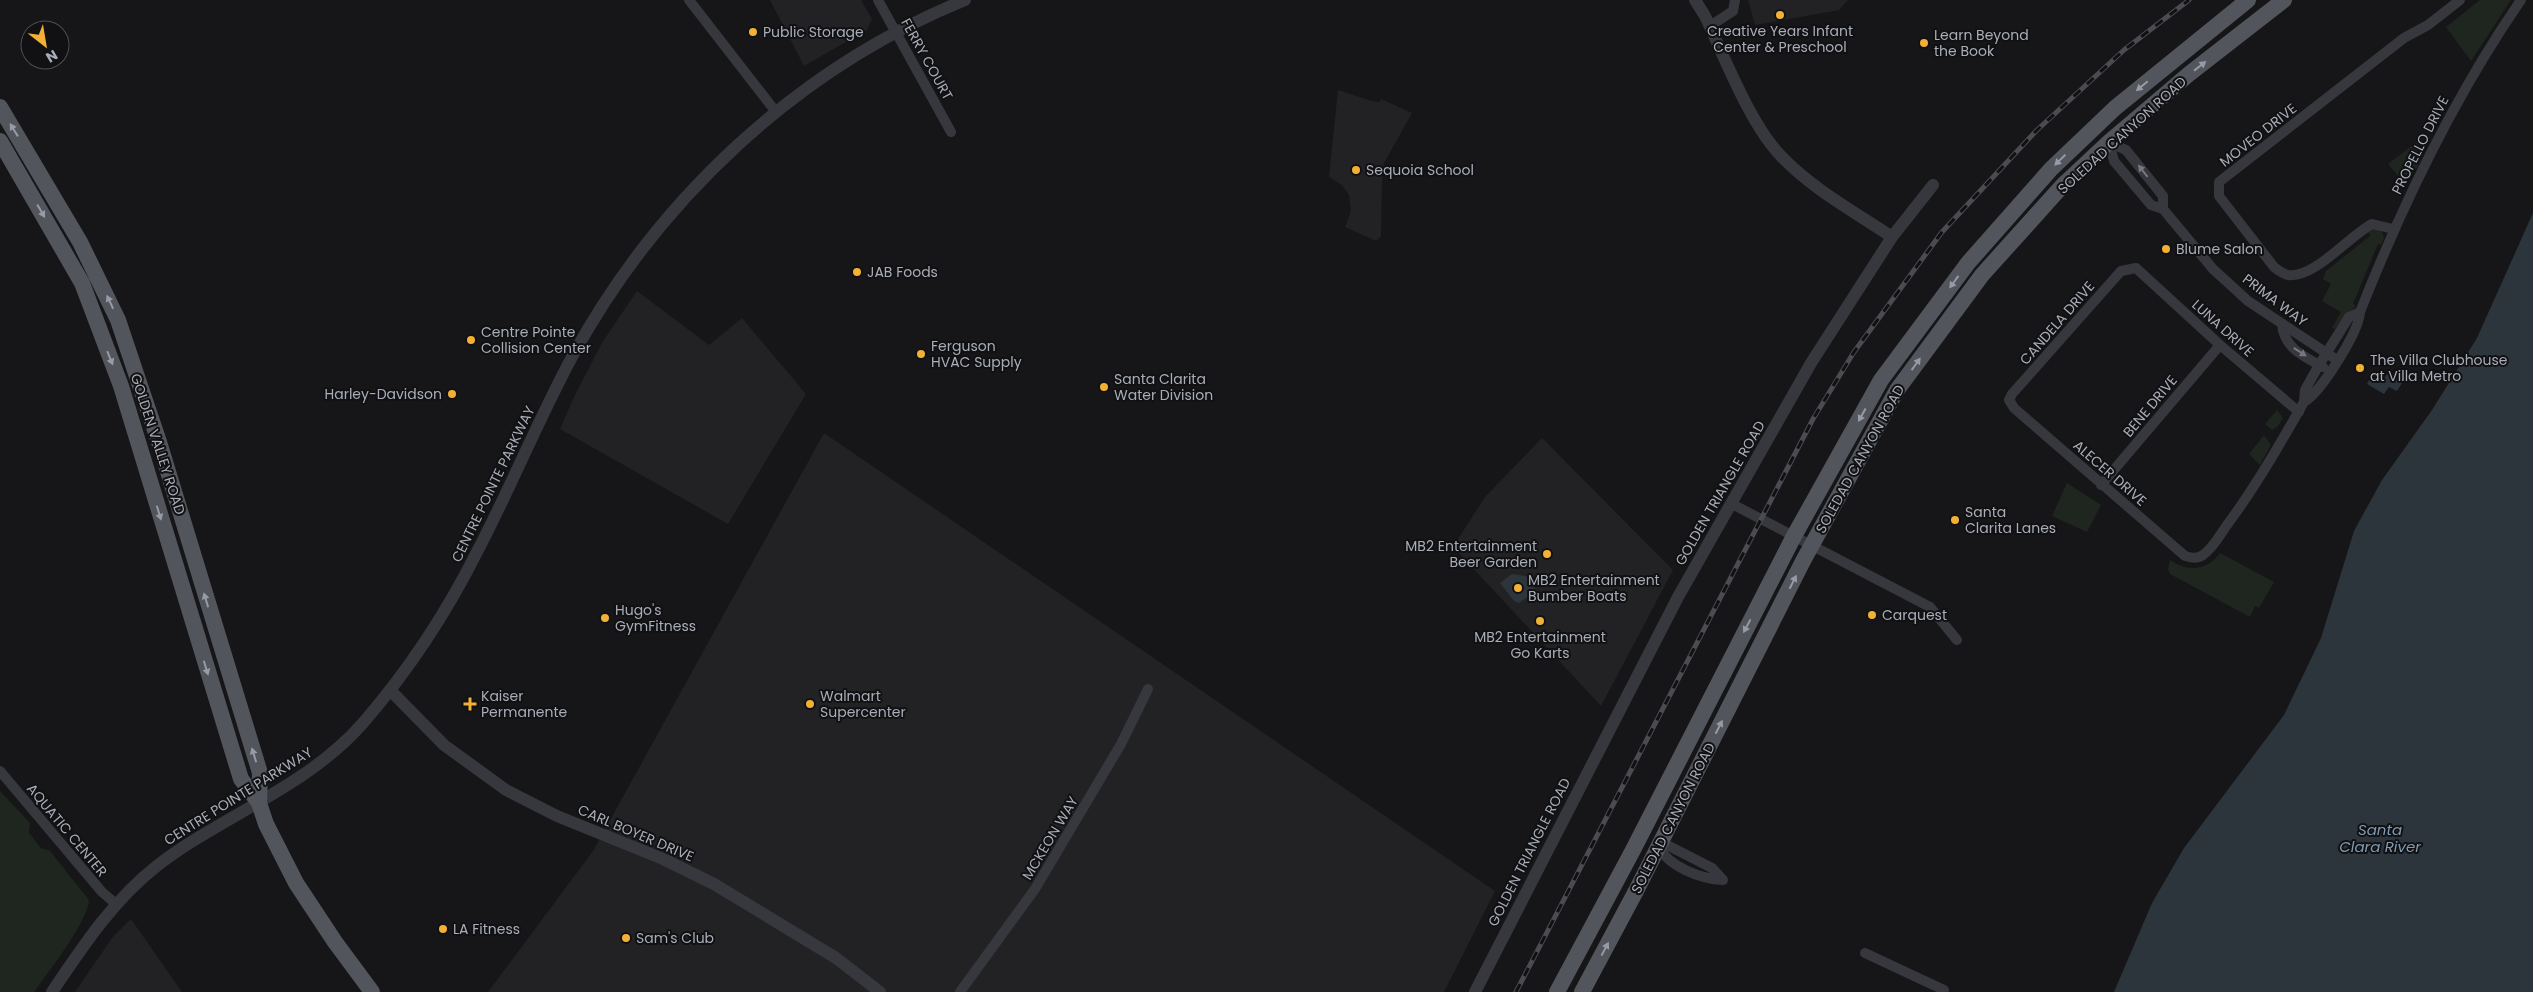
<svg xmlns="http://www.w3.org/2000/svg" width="2533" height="992" font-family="Poppins,sans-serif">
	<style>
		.built { fill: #222225 }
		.green { fill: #1e261f }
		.water { fill: #2c353c }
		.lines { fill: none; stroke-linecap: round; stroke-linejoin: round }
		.minor { stroke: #37383d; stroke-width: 10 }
		.tertiary { stroke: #37383d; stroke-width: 12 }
		.primary { stroke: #53555c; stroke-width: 16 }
		.rail-casing { stroke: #4a4c52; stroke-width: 5 }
		.rail { stroke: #111113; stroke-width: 3; stroke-dasharray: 9; stroke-linecap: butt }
		.oneway { fill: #979ba6 }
		.oneway2 { fill: #757881 }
		.poi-dot { fill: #f2b134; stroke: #111113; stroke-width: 2 }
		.labels { text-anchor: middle; stroke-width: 4; stroke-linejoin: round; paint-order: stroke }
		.poi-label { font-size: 14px; fill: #a8adb8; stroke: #111113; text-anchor: start }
		.street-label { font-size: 14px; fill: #a8adb8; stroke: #111113 }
		.water-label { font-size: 15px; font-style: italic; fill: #7f9bb3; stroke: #111113 }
	</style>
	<rect width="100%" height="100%" fill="#161618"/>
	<path class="built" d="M770 0H861L872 19 867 30 804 66Z
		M1748 0H1848L1839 10 1755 25Z
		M1338 90 1372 101 1380 102 1381 99 1412 113 1384 163 1382 177 1381 236 1376 241 1345 227 1351 211 1349 195 1342 185 1329 177Z
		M637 291 709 345 742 318 806 394 728 524 560 429 574 397 603 341Z
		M824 433 1495 891 1444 992H488L593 851Z
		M1542 438 1673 570 1601 706 1458 552V539L1485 497Z
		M131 919 182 992H75L112 938Z"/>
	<path class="green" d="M2480 0H2511L2471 61 2446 27Z
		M2417 142C2419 145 2422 149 2422 153 2422 163 2411 181 2400 178L2388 164Z
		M2375 229 2382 232 2384 238 2381 245 2378 244 2353 304 2356 306 2344 317 2335 329 2332 328 2341 312 2322 301 2331 284 2323 279 2326 271 2370 236 2368 232Z
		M2277 410 2283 418 2278 426 2272 430 2265 424Z
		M2264 435 2271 445 2260 465 2249 454Z
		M2067 483 2101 505 2087 532 2052 516Z
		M2220 553 2274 582 2259 608 2255 606 2250 617 2170 574 2168 569 2170 560C2188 572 2207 571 2220 553Z
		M0 791 30 823 29 833 41 848 50 851 89 900C88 922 48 972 34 992H0Z"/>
	<path class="water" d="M2533 213V992H2114L2152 903 2184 848 2284 715 2321 638 2354 531 2382 480 2432 410 2477 338Z
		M2387 374 2402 383 2397 391 2389 387 2384 394 2367 384 2371 377 2382 383Z
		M1512 574 1526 576 1535 586 1533 593 1519 603 1514 601 1500 583Z"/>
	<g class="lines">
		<path class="minor" d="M689 0 776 112
			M878 0 951 132
			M1710 26 1733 11 1735 0
			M2109 142 2114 161 2151 205 2163 209 2213 269 2248 301 2337 360
			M2109 142 2126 150 2163 196V209
			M2393 229 2372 224C2349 236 2314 279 2288 275 2283 274 2278 270 2274 267L2219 196V182L2404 38 2428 25 2460 0
			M2360 312C2403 203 2454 97 2521 0
			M2360 312C2359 332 2321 392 2304 402L2305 390 2319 365 2349 317Z
			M2282 324C2284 348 2303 356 2323 367
			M2299 412 2220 345 2136 268 2121 271 2012 394 2009 400 2014 408 2185 556C2192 558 2197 559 2203 555 2213 548 2220 535 2227 525 2256 486 2280 444 2304 402
			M2101 485 2220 345
			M1732 504 1930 607 1957 640
			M0 771 102 892 116 904
			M1669 846 1712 868 1723 880C1701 879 1669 867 1659 847Z
			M1865 953 1944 990
			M960 992 1035 889 1121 744 1148 689"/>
		<path class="tertiary" d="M1695 0 1705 16C1725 58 1750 124 1781 156 1812 189 1855 212 1892 237
			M390 690 444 745 506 790 557 816 663 859 714 884 836 958 880 992
			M52 992C83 946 114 899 158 865 225 814 307 787 363 723 408 671 447 612 478 550 511 487 538 420 572 357 658 199 798 68 965 0
			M1475 992 1678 597 1811 363 1892 237 1933 185"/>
		<path class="primary" d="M0 107 80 242 118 320 159 442 260 773 259 803 266 824 296 883 335 942 372 992
			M0 141 82 283 121 386 241 779 259 803
			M1557 992 1633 850 1794 536 1881 380 1968 263 2051 169 2115 108 2248 0
			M1582 992 1637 889 1803 561 1897 390 1982 275 2063 185 2109 142 2189 74 2284 0"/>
		<g class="rail-casing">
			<path id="rail" d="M1516 992 1813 419 1854 352 1942 232 2036 131 2124 50 2189 0"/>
		</g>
		<use href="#rail" class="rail"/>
	</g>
	<defs><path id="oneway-solid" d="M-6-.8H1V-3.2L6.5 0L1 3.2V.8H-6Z" transform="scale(1.25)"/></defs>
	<g class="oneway">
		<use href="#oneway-solid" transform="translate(2200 66) rotate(-38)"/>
		<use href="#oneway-solid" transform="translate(2142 86) rotate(140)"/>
		<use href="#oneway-solid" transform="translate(14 130) rotate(-122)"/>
		<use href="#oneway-solid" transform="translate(2060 160) rotate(136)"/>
		<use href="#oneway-solid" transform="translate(41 211) rotate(60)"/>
		<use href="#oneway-solid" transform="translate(1954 282) rotate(126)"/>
		<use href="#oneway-solid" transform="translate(110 302) rotate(-115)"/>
		<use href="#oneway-solid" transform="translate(110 358) rotate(68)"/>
		<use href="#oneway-solid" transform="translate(1916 364) rotate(-54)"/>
		<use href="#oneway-solid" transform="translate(1862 415) rotate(119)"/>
		<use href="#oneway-solid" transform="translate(159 513) rotate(73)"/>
		<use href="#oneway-solid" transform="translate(1793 582) rotate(-63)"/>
		<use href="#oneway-solid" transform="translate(206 600) rotate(-107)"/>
		<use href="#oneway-solid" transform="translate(1747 626) rotate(118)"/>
		<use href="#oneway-solid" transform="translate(206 668) rotate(73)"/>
		<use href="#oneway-solid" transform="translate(1719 727) rotate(-63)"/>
		<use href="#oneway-solid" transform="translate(254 755) rotate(-107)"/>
		<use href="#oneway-solid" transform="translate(1605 949) rotate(-62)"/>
	</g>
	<g class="oneway2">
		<use href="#oneway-solid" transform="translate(2143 171) rotate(-128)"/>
		<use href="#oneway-solid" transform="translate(2300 352) rotate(33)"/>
	</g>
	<g class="poi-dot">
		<circle cx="1780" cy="15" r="5"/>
		<circle cx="753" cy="32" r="5"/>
		<circle cx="1924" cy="43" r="5"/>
		<circle cx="1356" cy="170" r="5"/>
		<circle cx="2166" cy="249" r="5"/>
		<circle cx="857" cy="272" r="5"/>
		<circle cx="471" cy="340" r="5"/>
		<circle cx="921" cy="354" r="5"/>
		<circle cx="2360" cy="368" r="5"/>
		<circle cx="1104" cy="387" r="5"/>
		<circle cx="452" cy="394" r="5"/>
		<circle cx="1955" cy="520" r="5"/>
		<circle cx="1547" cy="554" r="5"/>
		<circle cx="1518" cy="588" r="5"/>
		<circle cx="1872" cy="615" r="5"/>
		<circle cx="605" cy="618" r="5"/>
		<circle cx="1540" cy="621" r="5"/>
		<path d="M467.5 696.5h5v5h5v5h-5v5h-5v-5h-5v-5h5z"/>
		<circle cx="810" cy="704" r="5"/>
		<circle cx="443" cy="929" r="5"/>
		<circle cx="626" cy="938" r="5"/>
	</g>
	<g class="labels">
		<g class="poi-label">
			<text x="1780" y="36" text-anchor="middle">Creative Years Infant<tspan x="1780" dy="16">Center &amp; Preschool</tspan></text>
			<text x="763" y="37">Public Storage</text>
			<text x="1934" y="40">Learn Beyond<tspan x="1934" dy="16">the Book</tspan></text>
			<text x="1366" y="175">Sequoia School</text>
			<text x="2176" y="254">Blume Salon</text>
			<text x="867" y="277">JAB Foods</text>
			<text x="481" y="337">Centre Pointe<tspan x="481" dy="16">Collision Center</tspan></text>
			<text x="931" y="351">Ferguson<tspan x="931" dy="16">HVAC Supply</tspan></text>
			<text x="2370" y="365">The Villa Clubhouse<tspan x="2370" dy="16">at Villa Metro</tspan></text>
			<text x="1114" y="384">Santa Clarita<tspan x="1114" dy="16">Water Division</tspan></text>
			<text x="442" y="399" text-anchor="end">Harley-Davidson</text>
			<text x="1965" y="517">Santa<tspan x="1965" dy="16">Clarita Lanes</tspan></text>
			<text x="1537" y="551" text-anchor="end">MB2 Entertainment<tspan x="1537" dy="16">Beer Garden</tspan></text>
			<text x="1528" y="585">MB2 Entertainment<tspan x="1528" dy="16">Bumber Boats</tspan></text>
			<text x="615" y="615">Hugo's<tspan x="615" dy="16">GymFitness</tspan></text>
			<text x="1882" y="620">Carquest</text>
			<text x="1540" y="642" text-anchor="middle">MB2 Entertainment<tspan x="1540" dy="16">Go Karts</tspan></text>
			<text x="481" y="701">Kaiser<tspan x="481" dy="16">Permanente</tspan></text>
			<text x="820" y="701">Walmart<tspan x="820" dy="16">Supercenter</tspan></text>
			<text x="453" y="934">LA Fitness</text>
			<text x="636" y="943">Sam's Club</text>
		</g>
		<g class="street-label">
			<text transform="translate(927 59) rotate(61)" y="5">FERRY COURT</text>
			<text transform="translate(2122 135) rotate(-42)" y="5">SOLEDAD CANYON ROAD</text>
			<text transform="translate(2258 135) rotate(-38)" y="5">MOVEO DRIVE</text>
			<text transform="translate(2420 145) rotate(-63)" y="5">PROPELLO DRIVE</text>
			<text transform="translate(2275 300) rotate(37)" y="5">PRIMA WAY</text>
			<text transform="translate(2057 323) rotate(-49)" y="5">CANDELA DRIVE</text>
			<text transform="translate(2223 328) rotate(42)" y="5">LUNA DRIVE</text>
			<text transform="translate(2150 406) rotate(-50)" y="5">BENE DRIVE</text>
			<text transform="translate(158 444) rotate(72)" y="5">GOLDEN VALLEY ROAD</text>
			<text transform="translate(1860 459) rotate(-61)" y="5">SOLEDAD CANYON ROAD</text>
			<text transform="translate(2110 473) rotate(41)" y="5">ALECER DRIVE</text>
			<text transform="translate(493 484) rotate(-64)" y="5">CENTRE POINTE PARKWAY</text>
			<text transform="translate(1720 493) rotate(-60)" y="5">GOLDEN TRIANGLE ROAD</text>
			<text transform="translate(238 796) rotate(-32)" y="5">CENTRE POINTE PARKWAY</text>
			<text transform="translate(1673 818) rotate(-63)" y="5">SOLEDAD CANYON ROAD</text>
			<text transform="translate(67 830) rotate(50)" y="5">AQUATIC CENTER</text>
			<text transform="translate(636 833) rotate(23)" y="5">CARL BOYER DRIVE</text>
			<text transform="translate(1050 838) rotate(-59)" y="5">MCKEON WAY</text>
			<text transform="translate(1529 852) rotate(-63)" y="5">GOLDEN TRIANGLE ROAD</text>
		</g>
		<g class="water-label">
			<text x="2380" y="835">Santa<tspan x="2380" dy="17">Clara River</tspan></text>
		</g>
	</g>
	<g transform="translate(45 45) rotate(149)"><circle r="24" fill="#111113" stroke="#4d4f55"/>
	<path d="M0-4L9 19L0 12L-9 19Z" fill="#f2b134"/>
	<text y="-8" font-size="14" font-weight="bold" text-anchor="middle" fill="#a8adb8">N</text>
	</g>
</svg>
